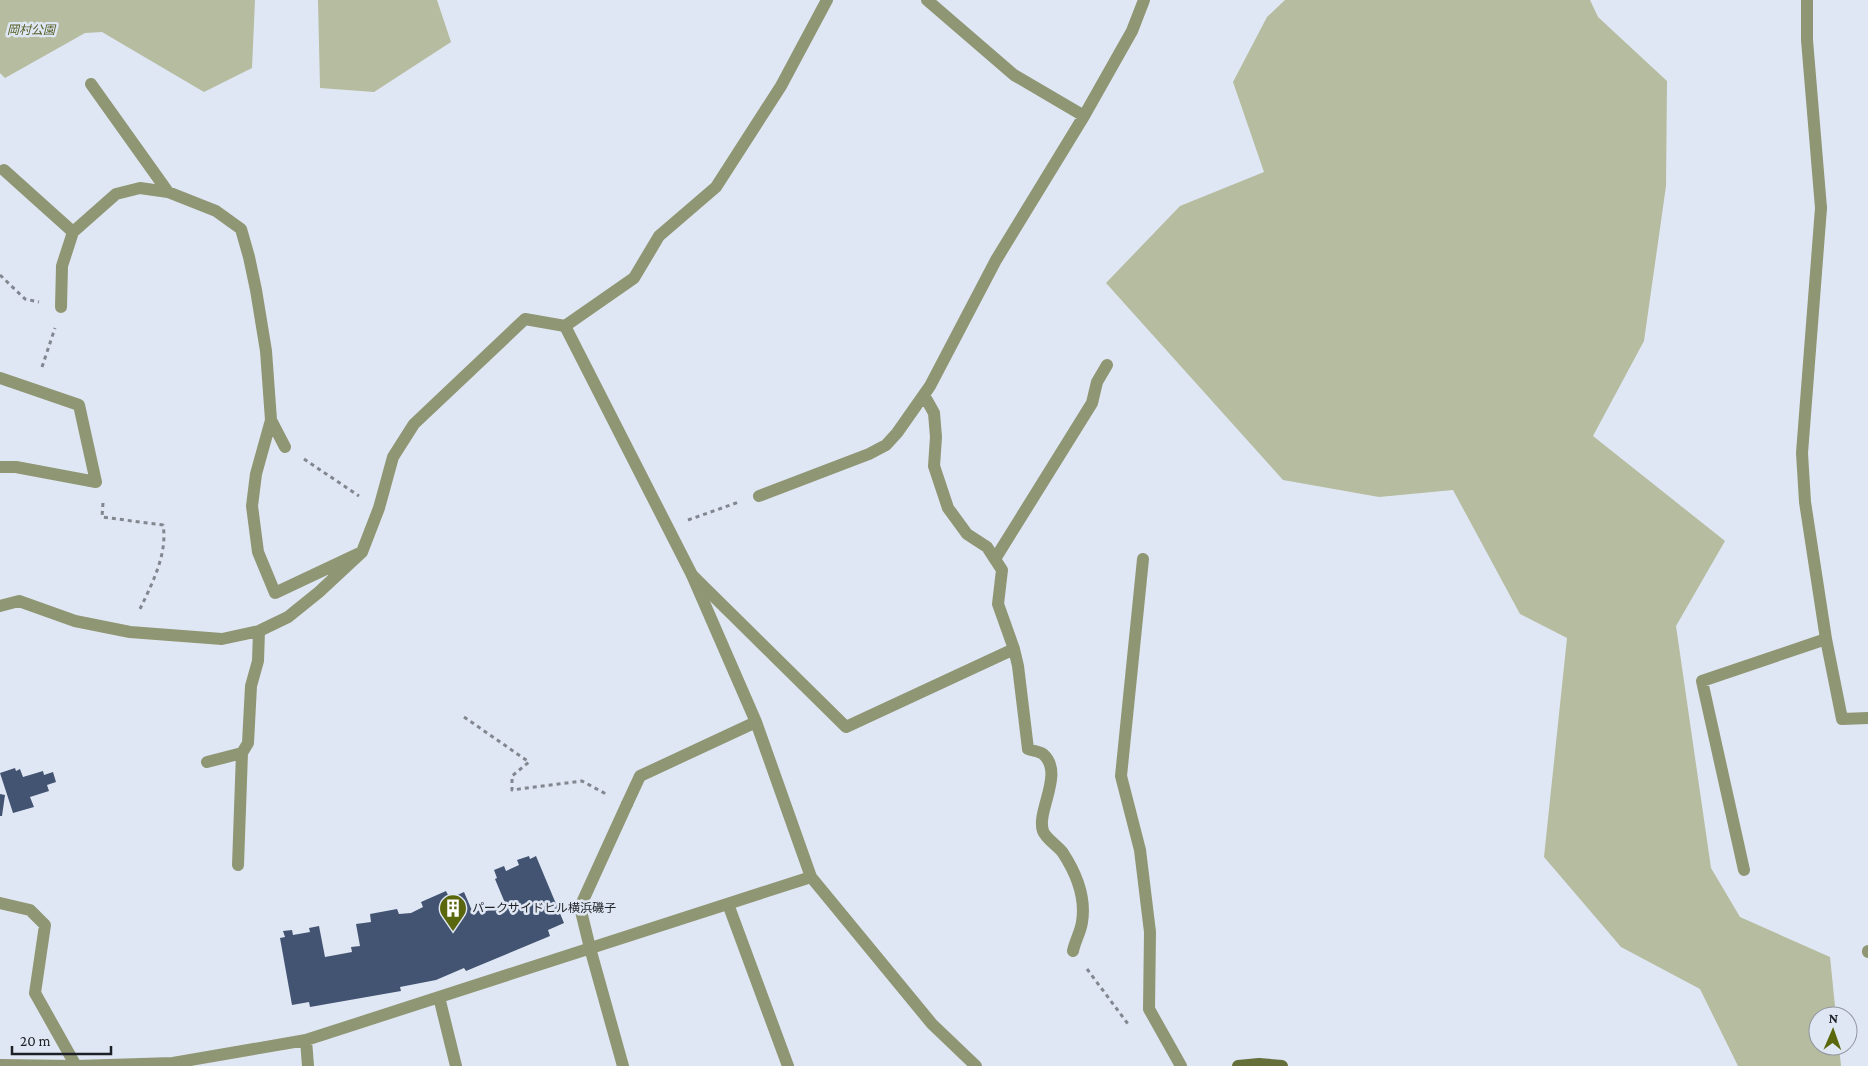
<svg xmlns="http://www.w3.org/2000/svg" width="1868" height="1066" font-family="'Crimson Pro','Noto Sans JP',serif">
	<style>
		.green { fill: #b5bc9f }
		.building { fill: #435472 }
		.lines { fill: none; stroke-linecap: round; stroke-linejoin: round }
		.path { stroke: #82878f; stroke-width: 3; stroke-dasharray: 4 4; stroke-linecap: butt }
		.lane { stroke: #8f9673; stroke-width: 12 }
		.street { stroke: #8f9673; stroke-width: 12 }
		.secondary { stroke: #656f3a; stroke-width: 12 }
		.labels { text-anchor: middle; stroke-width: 5; stroke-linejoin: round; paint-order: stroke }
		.park-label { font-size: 12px; font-style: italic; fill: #535d22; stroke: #e0e7f4 }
		.poi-label { font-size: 12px; fill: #1d2024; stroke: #e0e7f4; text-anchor: start }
	</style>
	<rect width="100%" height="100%" fill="#e0e7f4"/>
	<path class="green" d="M0 0H255L252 68 204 92 102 32 85 33 5 78 0 73Z
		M318 0H437L451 42 374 92 320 88Z
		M1285 0H1590L1598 17 1667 81 1666 186 1644 341 1593 436 1725 541 1676 626 1711 868 1740 917 1830 957 1836 1016H1818V1046H1839L1841 1066H1738L1700 989 1621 947 1544 857 1567 638 1520 614 1453 490 1379 497 1283 480 1106 283 1180 206 1264 172 1233 82 1267 17Z"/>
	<path class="building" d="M15 768 16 771 20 769 23 777 43 771 44 775 53 772 56 782 47 785 49 791 30 797 34 807 13 813 0 773Z
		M0 794 5 795 2 816H0Z
		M529 856 530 859 536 856 564 923 548 930 550 936 466 971 464 968 436 980 400 987 401 991 310 1007 309 1002 292 1005 280 938 285 937 283 931 292 930 293 935 310 932 309 928 319 926 325 957 352 952 351 947 360 946 356 924 371 922 370 914 397 909 399 914 411 913 423 907 421 902 446 891 448 895 452 894 453 897 464 892 473 913 480 910 482 913 505 903 495 879 497 878 494 870 504 866 506 871 519 865 517 860Z"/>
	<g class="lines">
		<path class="path" d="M0 275 25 299 39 302
			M42 367 55 328
			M304 459 359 496
			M103 503 102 517 163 525C168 553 152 584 140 609
			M688 520 739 502
			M464 717 529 762 512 776V790L582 781 606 794
			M1087 969 1128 1024"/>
		<path class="lane" d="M927 0 1014 75 1084 116
			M91 84 168 192
			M4 170 73 232
			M1821 208 1802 453 1805 502 1826 639 1842 719 1868 718
			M61 307 62 266 73 232 116 194 140 188 168 192 216 211 241 229 249 257 256 290 266 351 271 420 256 474 252 506 258 552 275 593 362 552
			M271 420 285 447
			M759 496 869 454 886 445 897 433 930 386 996 260 1084 116 1132 31 1144 0
			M692 575 846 727 1014 649 998 604 1002 570 987 547 967 534 948 508 934 466 936 437 934 413 924 395
			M0 606 19 601 75 621 130 632 222 639 259 631 288 617 319 592 362 552 379 508 393 457 414 424 525 319 565 326
			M1014 649 1018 666 1028 749C1033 751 1039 751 1043 754 1065 773 1036 811 1043 831 1046 839 1058 846 1063 853 1076 873 1086 898 1082 922 1081 931 1075 941 1073 951
			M207 762 242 753 248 743 251 686 258 661 259 631
			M238 865 242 753
			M1744 870 1702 681 1826 639
			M0 903 30 910 45 925 35 993 76 1066
			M590 948 580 907 627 804
			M1868 952V951"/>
		<path class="street" d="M827 0 781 86 716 187 659 236 634 278 565 326 692 575 756 722 811 877 932 1024 976 1066
			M1807 0V40L1821 208
			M0 378 79 405 96 482 16 467H0
			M995 559 1092 403 1097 382 1107 365
			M1143 559 1121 776 1140 850 1150 932 1149 1009 1181 1066
			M627 804 640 776 756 722
			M728 904 788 1066
			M590 948 623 1066
			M439 997 456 1066
			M306 1040 308 1066
			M0 1065 76 1066 173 1063 306 1040 811 877"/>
		<path class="secondary" d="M1238 1066 1259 1064 1282 1066"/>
	</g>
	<defs>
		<g id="building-pin" transform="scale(1.4375)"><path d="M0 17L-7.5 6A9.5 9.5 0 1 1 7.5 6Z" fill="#5a670d" stroke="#e0e7f4"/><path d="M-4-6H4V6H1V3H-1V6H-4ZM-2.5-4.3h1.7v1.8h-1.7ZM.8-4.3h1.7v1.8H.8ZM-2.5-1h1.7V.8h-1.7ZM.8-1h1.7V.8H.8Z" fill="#fff"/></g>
	</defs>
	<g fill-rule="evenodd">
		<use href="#building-pin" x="453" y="908"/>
	</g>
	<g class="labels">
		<g class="park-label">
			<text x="31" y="34">岡村公園</text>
		</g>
		<g class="poi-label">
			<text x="472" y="912">パークサイドヒル横浜磯子</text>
		</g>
	</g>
	<g transform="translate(1833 1031) rotate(2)"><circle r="24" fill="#e0e7f4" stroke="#9297a1"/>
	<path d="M0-4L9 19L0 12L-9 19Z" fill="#5a670d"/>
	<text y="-8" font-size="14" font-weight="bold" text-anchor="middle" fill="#1d2024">N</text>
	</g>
	<path d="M12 1046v8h99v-8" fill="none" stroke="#1d2024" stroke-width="2.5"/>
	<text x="20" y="1046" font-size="15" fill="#1d2024" stroke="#e0e7f4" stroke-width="4" paint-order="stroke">20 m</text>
</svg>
